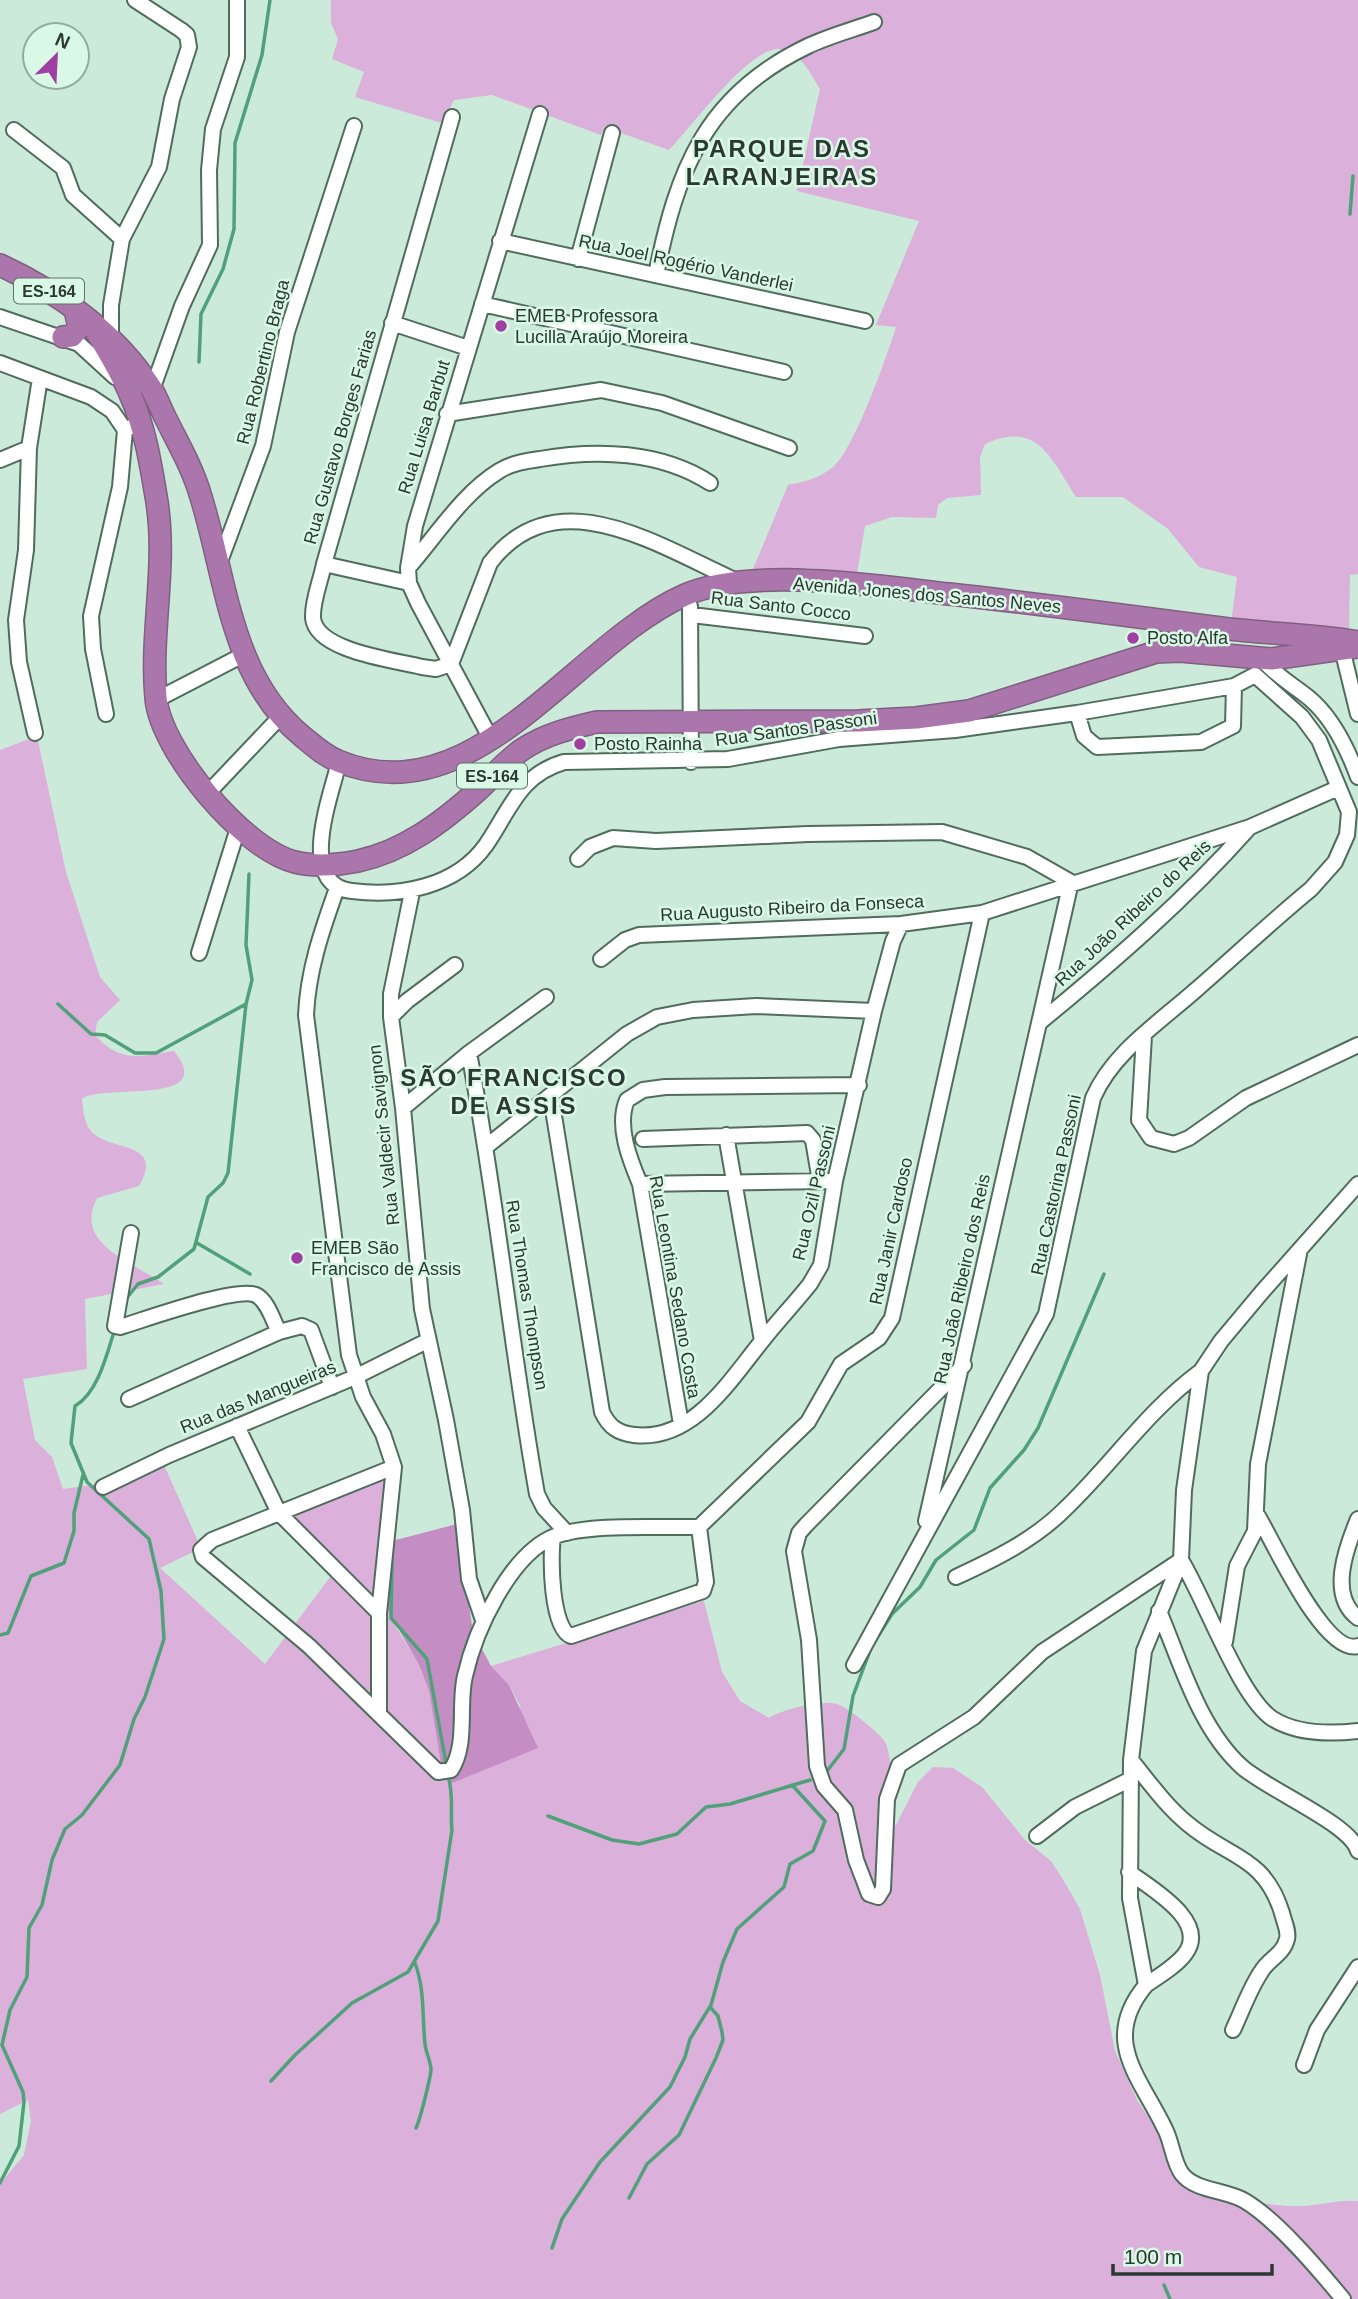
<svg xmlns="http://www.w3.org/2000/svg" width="1358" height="2299" font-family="Helvetica,sans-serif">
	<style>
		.green { fill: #dbb0da }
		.forest { fill: #c48dc4 }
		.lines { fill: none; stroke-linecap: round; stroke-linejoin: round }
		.stream { stroke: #50a17a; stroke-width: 3.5 }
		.minor-casing { stroke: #506c5d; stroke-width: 18 }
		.highway-casing { stroke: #7f6081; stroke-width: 24 }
		.minor { stroke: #fff; stroke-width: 14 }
		.highway { stroke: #ab76ab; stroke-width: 21 }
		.poi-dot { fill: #a13ea4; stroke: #d9f8e6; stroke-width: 2.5 }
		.labels { text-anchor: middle; stroke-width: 5; stroke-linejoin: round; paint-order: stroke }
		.shield { fill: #d9f8e6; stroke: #607268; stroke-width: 2 }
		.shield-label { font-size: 16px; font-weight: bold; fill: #2c3832 }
		.street-label { font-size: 18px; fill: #2c3832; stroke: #d9f8e6 }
		.poi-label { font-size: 18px; fill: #2c3832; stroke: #d9f8e6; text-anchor: start }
		.district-label { font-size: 24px; font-weight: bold; letter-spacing: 2px; fill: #2c3832; stroke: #d9f8e6 }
	</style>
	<rect width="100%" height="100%" fill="#ccead9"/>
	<path class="green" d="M331 0H1358V574L1350 575 1349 632 1231 623 1237 577 1199 567 1168 529 1123 497H1076C1051 458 1037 420 985 444L980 457 981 495 947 498 938 505 936 518 892 517 865 526 857 573 811 568 753 569 788 485C804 482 820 478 833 467 854 450 887 356 896 327L876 325 919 221 797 191 820 89C810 73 800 50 779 49 748 48 691 128 669 150L604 127 601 135 492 95 454 100 442 123 355 97 364 72 332 59 338 39 331 23Z
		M37 736 66 872 100 977 120 1000 97 1022 95 1035C121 1064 140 1056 174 1051 219 1107 104 1083 82 1099 83 1108 84 1122 90 1130 108 1153 166 1139 139 1186L97 1198C73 1244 132 1262 164 1284L85 1299 87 1369 23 1379 35 1440 52 1457 63 1489 92 1485 160 1456 201 1548 160 1568 265 1664 336 1569 285 1518 389 1474 393 1622 420 1667 429 1691 438 1746 521 1707 509 1685 491 1666 704 1601 722 1672 740 1701 769 1718C783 1709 820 1700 837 1704 847 1707 883 1735 886 1744 895 1768 888 1800 888 1825H896L918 1782 933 1767 953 1768 982 1787 1025 1840 1051 1861 1064 1881 1080 1909 1100 1975 1115 2051 1137 2100 1160 2134 1179 2179C1218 2191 1257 2207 1298 2206 1319 2206 1337 2199 1358 2201V2299H0V2184L24 2155 31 2121 28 2100 0 2114V750Z"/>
	<path class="forest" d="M457 1524 473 1632 491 1666 509 1685 538 1748 452 1783 442 1770 429 1691 420 1667 385 1605 388 1542Z"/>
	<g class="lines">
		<path class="stream" d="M1350 214 1353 176
			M199 362 201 314 223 269 234 229 235 143 262 55 270 0
			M58 1004 91 1034 105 1035 135 1053H156L246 1004
			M197 1243 250 1274
			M126 1299 138 1284 158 1277 194 1249 208 1197 223 1183 228 1173 246 1004 252 980 246 945 249 874
			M392 1558 391 1618 427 1659 446 1763
			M0 1635 8 1633 31 1576 64 1563 74 1531V1513L83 1475
			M875 1641 892 1614 920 1587 936 1560 974 1530 990 1488 1024 1450 1038 1428 1104 1274
			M824 1775 844 1749 853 1696 871 1648
			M548 1816 612 1840 639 1844 677 1834 706 1807 730 1804 810 1780
			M415 1963C425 1990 422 2016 425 2044 426 2053 431 2062 431 2070 430 2080 420 2120 416 2128
			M271 2081 295 2055 352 2003 408 1972 438 1921 452 1830C450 1811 454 1795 448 1776
			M0 2183 19 2146 24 2102 23 2092 2 2045 10 2010 27 1977 29 1928 42 1905 52 1860 65 1829 82 1815 120 1765 134 1719 145 1697 164 1639 161 1591 149 1539 87 1482 71 1443 75 1406C97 1393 106 1358 113 1335
			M629 2198 647 2164 679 2135 716 2058 723 2040 722 2032 718 2016 710 2007
			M552 2248 562 2219 600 2162 670 2087 685 2057 690 2039 711 2005 723 1962 737 1929 784 1887 790 1864 813 1851 825 1821 792 1785
			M1164 2285 1170 2299"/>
		<g class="minor-casing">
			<path id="minor" d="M452 117 324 564C321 580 312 601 313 618 316 651 394 660 422 667L436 669 451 664 490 563C556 476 660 547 737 581
				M14 130 63 168 73 195 122 239
				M500 241 865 321
				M578 259 612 133
				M656 275C677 170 705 95 808 46 829 36 852 30 874 22
				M482 304 784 372
				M0 317 79 344 115 377
				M392 323 468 348
				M111 340V305L122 239 159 167 172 99 189 47 187 35 181 30 135 0
				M0 363 91 397 112 411 125 430 133 426
				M152 390 182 306 210 245 209 170 213 129 237 57V0
				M447 414 601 390 662 403 789 448
				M0 460 29 448
				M219 564 263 446 287 332 354 126
				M324 564 409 583
				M408 568C436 536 463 493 499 471 512 463 526 461 540 459 597 449 661 451 710 483
				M690 606 691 762
				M692 615 865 636
				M1344 657 1358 714
				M1262 659C1275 675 1293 685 1309 698 1332 717 1348 750 1358 777
				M156 700 243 655
				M1077 713 1084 736 1097 747 1201 742 1233 726 1234 686
				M106 714 93 649 91 616 120 487 125 430
				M35 733 19 662 16 620 26 550 29 448 40 378
				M492 741 418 603 409 583 408 568 415 526 540 114
				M339 762C331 796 296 885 352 891 400 897 456 887 486 845 510 810 519 775 564 762L728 759 839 739 955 730 1077 713 1234 686 1255 675
				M207 794 281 716
				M578 859 590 847 613 838 656 841 808 834 942 832 1027 857 1071 882
				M337 888C322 930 308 970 306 1015L349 1355 363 1397 383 1434 394 1467 379 1613V1712
				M412 892 391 994V1017L403 1108 422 1309 446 1420 462 1510 469 1579 483 1620
				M199 953 238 828
				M601 959 625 940 639 935 901 924 982 913 1250 827 1338 788
				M391 1017 407 1001 455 965
				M1039 1023C1112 963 1184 901 1248 829
				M1144 1036 1139 1120 1151 1138 1174 1144 1189 1138 1246 1098 1358 1045
				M469 1053C497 1199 511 1348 537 1494L544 1508 567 1533
				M551 1097 602 1412C609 1427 618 1433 634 1435 693 1442 730 1380 762 1341 777 1322 794 1304 810 1284L821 1265 835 1181 874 1011 893 941 901 924
				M403 1108 469 1053 546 997
				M726 1135 762 1341
				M643 1139 807 1133 813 1140 820 1181
				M487 1146 627 1034 657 1017 693 1010 756 1006 874 1011
				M640 1184 828 1181
				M131 1233 115 1326 120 1327C144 1320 237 1286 256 1295 268 1301 273 1321 279 1332L302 1326 311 1330 332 1387
				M964 1365 806 1525 799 1533 794 1551 809 1640 817 1766 824 1786 845 1810 856 1860 869 1894 878 1897 883 1889 887 1799 899 1765 974 1717 1042 1652 1181 1560C1205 1599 1240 1698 1273 1719 1297 1734 1331 1734 1358 1731
				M129 1399 279 1332
				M681 1424 640 1184C630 1160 616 1126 627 1100L643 1090 665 1087 859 1085
				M237 1426 279 1513 379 1613
				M394 1467 212 1540 201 1550 203 1557 309 1646 438 1772 451 1770C468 1745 458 1704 465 1676 475 1631 510 1554 555 1536 591 1523 659 1528 699 1527
				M103 1487 169 1455 355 1377 427 1341
				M1258 1516C1274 1543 1325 1656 1358 1646
				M1358 1519C1346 1548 1328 1596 1358 1618
				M926 1521 1071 882
				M699 1527 808 1422 841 1364 879 1338 892 1318 982 913
				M553 1537C550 1557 551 1629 571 1636L703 1591 706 1582 699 1527
				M956 1577C995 1559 1034 1540 1065 1509 1112 1464 1148 1410 1201 1371
				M1159 1611C1181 1663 1199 1728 1242 1767 1268 1790 1351 1824 1358 1851
				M1225 1642 1237 1566 1255 1531 1258 1464 1300 1249
				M854 1665 1046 1314 1093 1098C1113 1052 1160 1022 1197 989 1235 956 1272 921 1311 889L1335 862 1347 835 1349 812 1319 740 1302 717 1255 675
				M1131 1760C1149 1782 1166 1806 1188 1824 1228 1858 1264 1855 1282 1913 1284 1922 1289 1931 1287 1939 1283 1955 1268 1959 1261 1972 1249 1990 1242 2011 1233 2030
				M1037 1836 1075 1807 1131 1779
				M1129 1872C1150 1888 1210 1921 1185 1954 1176 1966 1159 1976 1146 1985
				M1304 2065 1317 2030 1358 1967
				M1343 2299C1319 2270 1277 2220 1245 2201 1227 2190 1195 2191 1182 2174 1173 2162 1172 2142 1165 2129 1140 2077 1100 2040 1146 1985L1130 1898 1131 1760 1144 1651 1181 1560 1184 1490 1201 1371 1221 1341 1262 1292 1358 1184"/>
		</g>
		<g class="highway-casing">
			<path id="highway" d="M0 265C58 292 116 333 151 388 157 398 161 409 166 419 179 445 193 469 201 497 227 581 230 677 303 737 314 746 325 756 338 761 475 818 574 644 685 595 751 566 877 586 949 594 1040 604 1131 616 1221 628 1267 634 1313 634 1358 642
				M92 324C105 347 120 370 130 394 145 427 151 466 157 502 167 568 150 632 156 698 160 750 244 850 295 862 315 867 338 865 358 861 404 851 441 823 476 792 492 778 505 761 523 749 546 734 571 728 597 722L858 721 916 718 969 711 1156 652 1180 651 1271 659 1358 647
				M63 337 72 336 79 327 75 310"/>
		</g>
		<use href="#minor" class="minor"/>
		<use href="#highway" class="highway"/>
	</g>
	<g class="poi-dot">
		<circle cx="501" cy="326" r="7"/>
		<circle cx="1133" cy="638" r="7"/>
		<circle cx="580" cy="744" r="7"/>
		<circle cx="297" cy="1258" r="7"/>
	</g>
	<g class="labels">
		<g class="shield">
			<rect x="14" y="278.5" width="70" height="25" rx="5"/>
			<rect x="457" y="763.5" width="70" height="25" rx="5"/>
		</g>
		<g class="shield-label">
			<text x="49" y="297">ES-164</text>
			<text x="492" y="782">ES-164</text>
		</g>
		<g class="street-label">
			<text transform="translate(686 263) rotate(12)" y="6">Rua Joel Rogério Vanderlei</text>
			<text transform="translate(263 362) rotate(-76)" y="6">Rua Robertino Braga</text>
			<text transform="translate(424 427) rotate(-73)" y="6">Rua Luisa Barbut</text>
			<text transform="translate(340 437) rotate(-74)" y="6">Rua Gustavo Borges Farias</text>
			<text transform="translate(927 595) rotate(5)" y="6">Avenida Jones dos Santos Neves</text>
			<text transform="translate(781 606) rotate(7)" y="6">Rua Santo Cocco</text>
			<text transform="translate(796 729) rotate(-8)" y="6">Rua Santos Passoni</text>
			<text transform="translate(792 908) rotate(-3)" y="6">Rua Augusto Ribeiro da Fonseca</text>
			<text transform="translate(1133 913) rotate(-43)" y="6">Rua João Ribeiro do Reis</text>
			<text transform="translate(384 1135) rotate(-96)" y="6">Rua Valdecir Savignon</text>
			<text transform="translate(1056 1185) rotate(-78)" y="6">Rua Castorina Passoni</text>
			<text transform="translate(814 1193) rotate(-77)" y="6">Rua Ozil Passoni</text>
			<text transform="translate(891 1231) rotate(-78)" y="6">Rua Janir Cardoso</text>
			<text transform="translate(962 1279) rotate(-78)" y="6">Rua João Ribeiro dos Reis</text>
			<text transform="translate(675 1287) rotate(80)" y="6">Rua Leontina Sedano Costa</text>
			<text transform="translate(527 1295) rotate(81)" y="6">Rua Thomas Thompson</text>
			<text transform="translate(258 1397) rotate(-22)" y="6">Rua das Mangueiras</text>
		</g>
		<g class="poi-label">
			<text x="515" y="322">EMEB Professora<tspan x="515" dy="21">Lucilla Araújo Moreira</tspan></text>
			<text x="1147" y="644">Posto Alfa</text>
			<text x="594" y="750">Posto Rainha</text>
			<text x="311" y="1254">EMEB São<tspan x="311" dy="21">Francisco de Assis</tspan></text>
		</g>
		<g class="district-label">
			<text x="782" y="157">PARQUE DAS<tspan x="782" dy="28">LARANJEIRAS</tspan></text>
			<text x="514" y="1086">SÃO FRANCISCO<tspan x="514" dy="28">DE ASSIS</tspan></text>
		</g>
	</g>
	<g transform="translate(56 56) rotate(24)"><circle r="33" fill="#d9f8e6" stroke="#94ab9e" stroke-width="2"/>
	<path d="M0-5L12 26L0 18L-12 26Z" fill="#a13ea4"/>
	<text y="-10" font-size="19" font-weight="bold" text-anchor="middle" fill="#2c3832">N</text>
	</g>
	<path d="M1113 2264v10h159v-10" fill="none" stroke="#2c3832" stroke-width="3.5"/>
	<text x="1124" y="2264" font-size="21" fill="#2c3832" stroke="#d9f8e6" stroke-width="5" paint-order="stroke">100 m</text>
</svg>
